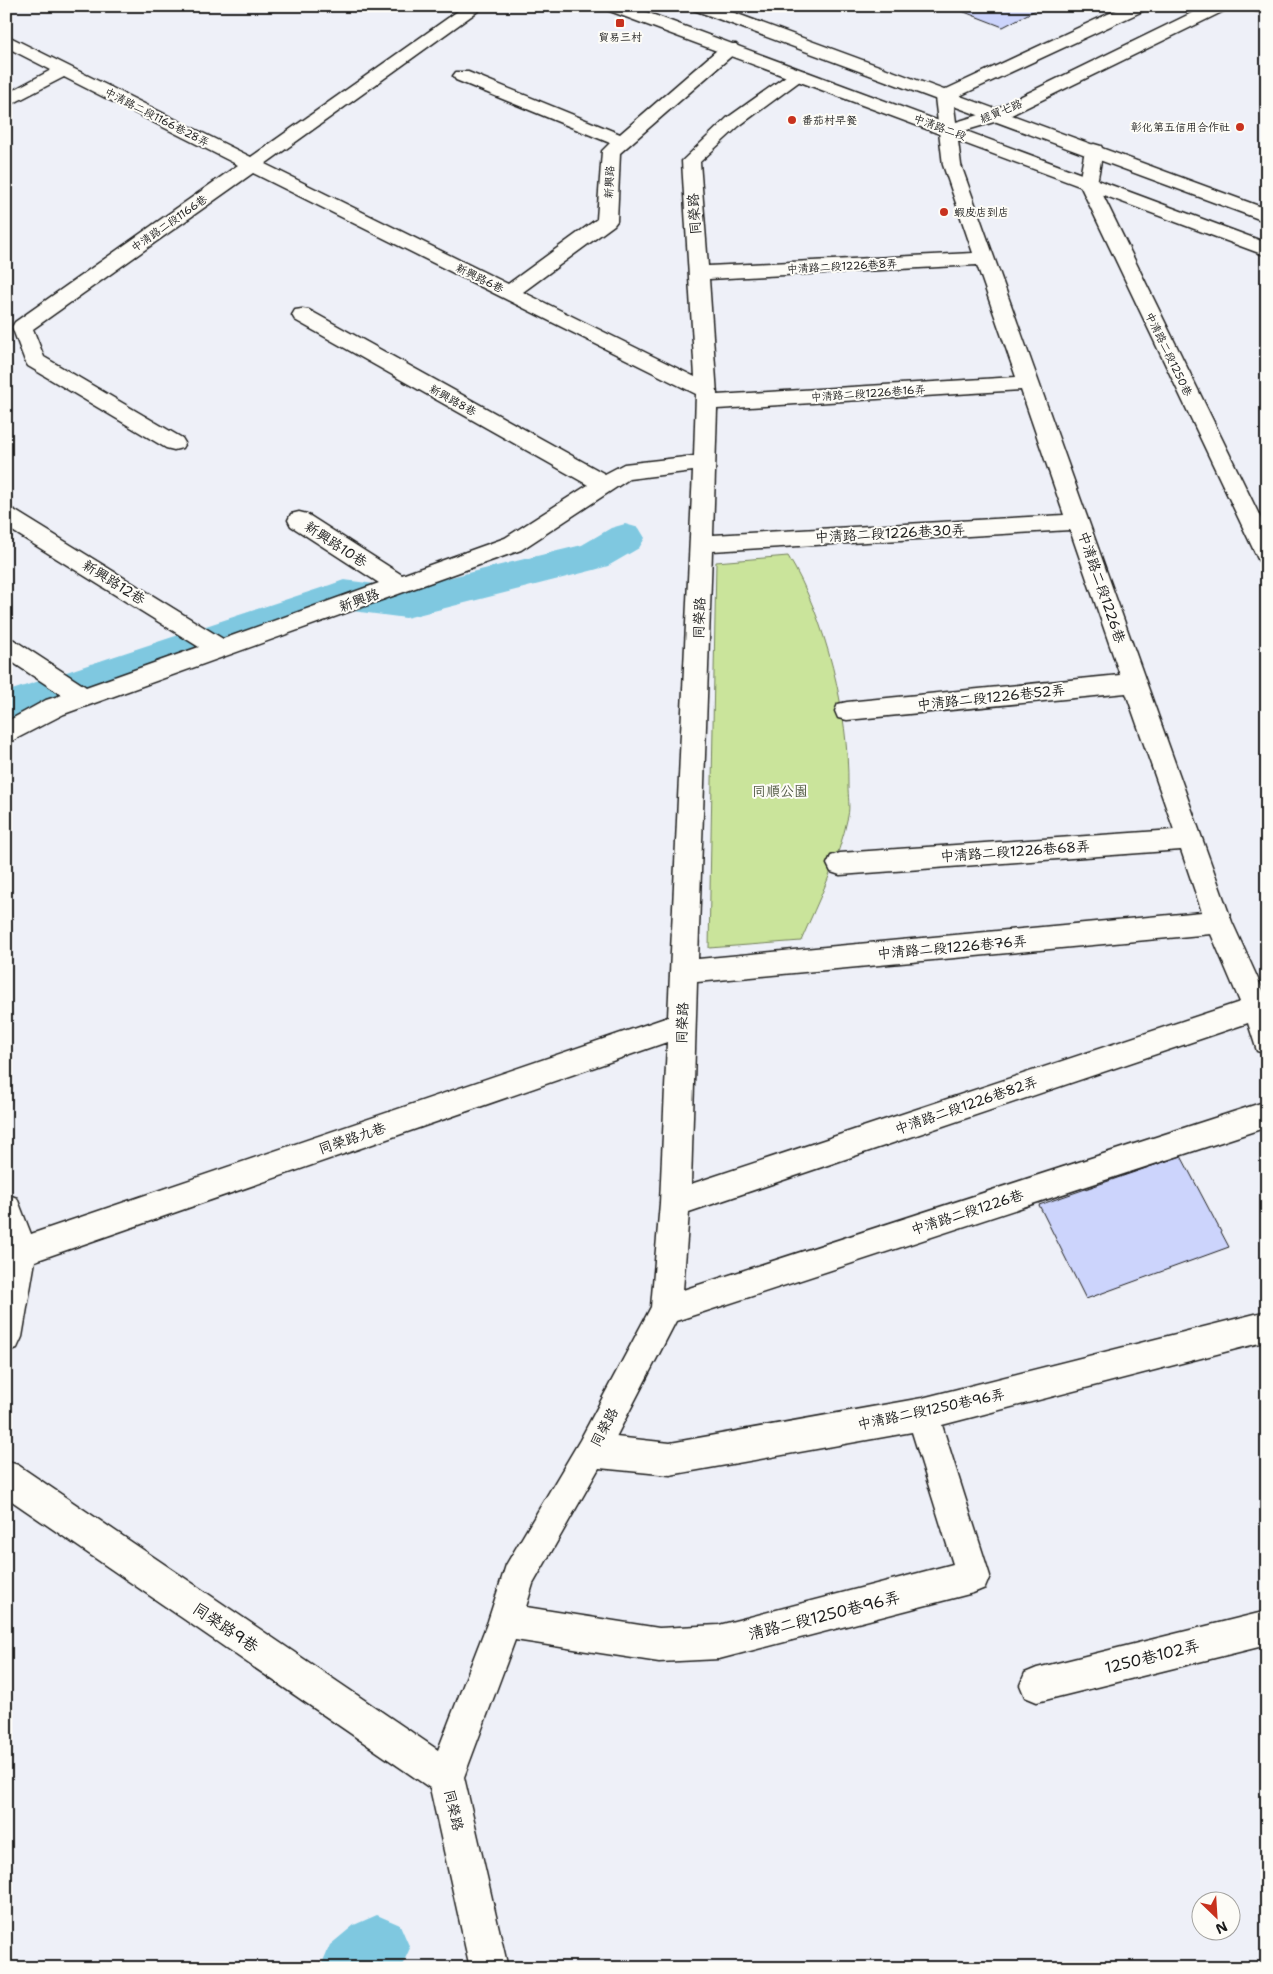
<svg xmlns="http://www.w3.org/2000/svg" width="1273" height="1974" font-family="'Shantell Sans','LXGW WenKai TC',sans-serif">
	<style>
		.green { fill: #cae49b; stroke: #73805c }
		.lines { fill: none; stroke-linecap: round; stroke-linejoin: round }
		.canal { fill: #7fc8e0; fill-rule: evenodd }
		.building { fill: #ccd4fc; stroke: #1c1c1c }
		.minor-casing { stroke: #1c1c1c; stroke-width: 3 }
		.major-casing { stroke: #1c1c1c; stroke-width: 3 }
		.minor { fill: #fdfcf7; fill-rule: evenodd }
		.major { fill: #fdfcf7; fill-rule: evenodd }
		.poi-dot { fill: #c8321e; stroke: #fdfcf7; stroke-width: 2 }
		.labels { text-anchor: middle; stroke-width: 4; stroke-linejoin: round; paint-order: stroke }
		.far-poi-label { font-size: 11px; fill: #1c1c1c; stroke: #fdfcf7; text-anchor: start }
		.far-street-label { font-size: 11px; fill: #1c1c1c; stroke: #fdfcf7 }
		.street-label { font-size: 14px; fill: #1c1c1c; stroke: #fdfcf7 }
		.park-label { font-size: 14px; fill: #505842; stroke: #fdfcf7 }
		.near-street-label { font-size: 16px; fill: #1c1c1c; stroke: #fdfcf7 }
	</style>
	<rect width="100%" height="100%" fill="#eef0f8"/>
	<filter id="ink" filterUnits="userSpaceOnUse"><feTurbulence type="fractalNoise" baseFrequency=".02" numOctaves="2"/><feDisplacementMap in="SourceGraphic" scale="10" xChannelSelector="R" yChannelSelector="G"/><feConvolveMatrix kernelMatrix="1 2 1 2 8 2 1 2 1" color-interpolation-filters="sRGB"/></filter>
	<g filter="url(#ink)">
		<path class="green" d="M788 556C826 618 849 714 848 786 848 796 850 807 848 816 839 860 818 901 801 941L709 948 716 562Z"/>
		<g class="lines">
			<path class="canal" d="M625 524 639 528 645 538 639 548 608 566 594 570 406 618 345 610 30 716 21 722 6 727V692L330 585 344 580 406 588 582 545 611 528Z
				M377 1915 400 1925 410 1948 401 1968H320L330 1945 354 1925Z"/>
		</g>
		<path class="building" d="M949 6H1043L1003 27Z
			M1181 1156 1229 1247 1086 1299 1039 1205Z"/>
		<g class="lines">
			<g class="minor-casing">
				<path id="minor" d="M465 6H485L265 164 508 284 597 219 602 151 610 143 456 80 453 76 456 72H468L620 134 724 44H736L739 48 736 52 620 153 617 221 614 225 523 292 695 377 682 161 727 118 793 71H805L808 75 739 126 700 162 708 266 973 253 943 165 935 97 938 93 1125 6H1147L1145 10 953 99 956 122 989 112 1206 6H1228L1226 10 1001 120 957 133 961 165 1232 922 1267 999V1054L1257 1051 1248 1023 689 1212 683 1290 1267 1101V1127L676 1321 616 1437 670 1443 922 1398 1267 1311V1341L942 1425 990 1576 985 1588 973 1593 719 1659 659 1662 515 1640 464 1777 508 1968H470L430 1788 6 1497V1461L18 1465 438 1750 488 1621 506 1565 580 1440 651 1307 660 1203 667 1042 35 1261 22 1337 17 1348 6 1352V1194L17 1198 31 1234 668 1017 693 471 629 479 521 550 64 714 6 744V722L46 700 62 695 6 658V637L14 640 86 687 199 647 6 527V508L14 510 223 639 379 583 291 526 288 520 291 514 299 512 307 514 402 575 505 538 588 485 295 320 292 315 295 310 302 309 309 310 605 474 624 464 694 456 696 394 253 173 33 329 44 357 182 438 185 443 182 448 174 450 166 448 28 366 25 361 12 327 15 322 238 165 64 77 6 107V94L51 70 6 47V35L251 157ZM977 265 1016 377 717 395 709 279ZM1021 390 1064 515 713 535 717 409ZM1070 530 1120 675 847 702 838 704 835 711 838 718 847 720 1126 693 1174 830 840 853 831 856 827 864 831 872 840 875 1181 850 1202 912 698 959 712 551ZM1211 934 1240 1002 691 1184 697 982ZM912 1432 953 1564 719 1625 659 1628 526 1607 533 1584 599 1468 670 1475Z
					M1250 6H1267V14L1252 10Z
					M1094 144 1101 146 1103 150 1097 183 1267 531V563L1259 561 1256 555 1079 183 1085 150 1087 146Z
					M1267 1611V1645L1037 1702 1025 1697 1020 1685 1025 1673 1037 1668Z"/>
			</g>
			<g class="major-casing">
				<path id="major" d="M605 6H630L1267 243V256L607 10Z
					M692 6H716L1267 209V222L694 10Z"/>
			</g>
			<use href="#minor" class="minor"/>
			<use href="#major" class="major"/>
		</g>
	</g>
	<g class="poi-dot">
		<rect x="615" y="18" width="10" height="10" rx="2.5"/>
		<circle cx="792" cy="120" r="5"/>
		<circle cx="1240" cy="127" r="5"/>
		<circle cx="944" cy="212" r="5"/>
	</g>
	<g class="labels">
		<g class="far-poi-label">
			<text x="620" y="41" text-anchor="middle">貿易三村</text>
			<text x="802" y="124">番茄村早餐</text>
			<text x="1230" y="131" text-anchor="end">彰化第五信用合作社</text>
			<text x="954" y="216">蝦皮店到店</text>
		</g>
		<g class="far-street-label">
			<text transform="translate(1001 111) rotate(-22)" y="4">經貿七路</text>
			<text transform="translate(157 117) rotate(27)" y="4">中清路二段1166巷28弄</text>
			<text transform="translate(940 127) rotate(20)" y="4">中清路二段</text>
			<text transform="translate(609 182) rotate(-87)" y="4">新興路</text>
			<text transform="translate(169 223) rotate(-35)" y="4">中清路二段1166巷</text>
			<text transform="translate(842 266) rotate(-3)" y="4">中清路二段1226巷8弄</text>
			<text transform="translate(480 278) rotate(26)" y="4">新興路6巷</text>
			<text transform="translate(1169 354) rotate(64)" y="4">中清路二段1250巷</text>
			<text transform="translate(868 393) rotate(-4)" y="4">中清路二段1226巷16弄</text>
			<text transform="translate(453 400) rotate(29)" y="4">新興路8巷</text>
		</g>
		<g class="street-label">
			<text transform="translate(694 214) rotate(-94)" y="5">同榮路</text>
			<text transform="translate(890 533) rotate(-3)" y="5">中清路二段1226巷30弄</text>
			<text transform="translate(336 544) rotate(33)" y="5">新興路10巷</text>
			<text transform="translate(114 582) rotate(32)" y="5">新興路12巷</text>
			<text transform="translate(1102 587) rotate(71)" y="5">中清路二段1226巷</text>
			<text transform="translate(359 600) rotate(-20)" y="5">新興路</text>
			<text transform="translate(699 618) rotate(-88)" y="5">同榮路</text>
			<text transform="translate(991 697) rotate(-6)" y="5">中清路二段1226巷52弄</text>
			<text transform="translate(1015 851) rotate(-4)" y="5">中清路二段1226巷68弄</text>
			<text transform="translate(952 947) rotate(-5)" y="5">中清路二段1226巷76弄</text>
			<text transform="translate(682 1023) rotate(-88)" y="5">同榮路</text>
			<text transform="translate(966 1105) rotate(-19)" y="5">中清路二段1226巷82弄</text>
			<text transform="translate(352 1138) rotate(-19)" y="5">同榮路九巷</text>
			<text transform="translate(967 1212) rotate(-18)" y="5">中清路二段1226巷</text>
			<text transform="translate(931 1409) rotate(-12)" y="5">中清路二段1250巷96弄</text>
			<text transform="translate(604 1427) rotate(-62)" y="5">同榮路</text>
			<text transform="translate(454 1810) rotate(77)" y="5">同榮路</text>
		</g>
		<g class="park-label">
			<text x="780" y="796">同順公園</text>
		</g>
		<g class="near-street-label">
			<text transform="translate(824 1615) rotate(-14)" y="6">清路二段1250巷96弄</text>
			<text transform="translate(226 1627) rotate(34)" y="6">同榮路9巷</text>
			<text transform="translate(1152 1656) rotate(-14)" y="6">1250巷102弄</text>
		</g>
	</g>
	<rect width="1273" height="1974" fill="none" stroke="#fdfcf7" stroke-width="25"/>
	<rect x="12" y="12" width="1248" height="1949" fill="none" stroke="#1c1c1c" stroke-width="2" filter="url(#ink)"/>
	<g transform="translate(1216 1916) rotate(155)"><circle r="24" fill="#fdfcf7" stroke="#a3a29f"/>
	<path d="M0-4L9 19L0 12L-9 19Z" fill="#c8321e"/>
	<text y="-8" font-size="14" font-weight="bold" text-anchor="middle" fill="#1c1c1c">N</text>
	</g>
</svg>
